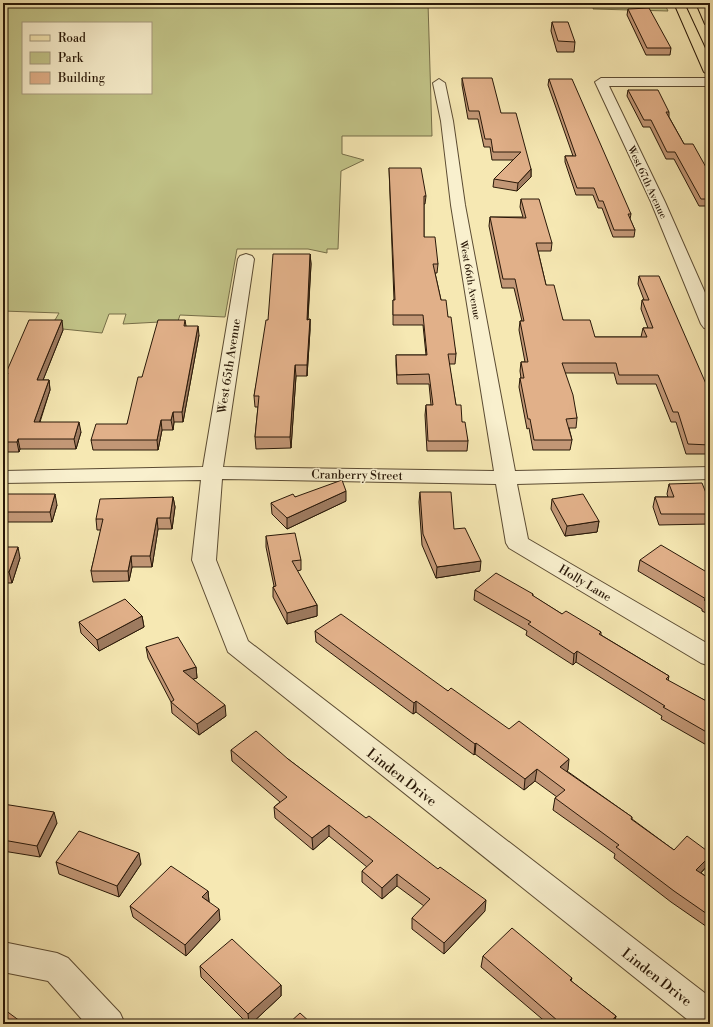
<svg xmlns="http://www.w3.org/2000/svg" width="713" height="1027" font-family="'Libre Bodoni',serif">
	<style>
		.green { fill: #c2c488; stroke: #766e48; fill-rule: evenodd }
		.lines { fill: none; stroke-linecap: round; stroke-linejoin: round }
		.minor-casing { stroke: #5c4c33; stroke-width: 2 }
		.major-casing { stroke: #291808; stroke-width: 2 }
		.minor { fill: #f9f0ce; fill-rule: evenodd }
		.major { fill: #f6e8b3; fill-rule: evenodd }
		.wall { fill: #c29776; stroke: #291808 }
		.shaded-wall { fill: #9e7b60; stroke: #291808 }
		.building { fill: #e1b089; stroke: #291808 }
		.labels { text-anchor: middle; stroke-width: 3; stroke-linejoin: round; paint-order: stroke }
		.far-street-label { font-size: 10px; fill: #291808; stroke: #f9f0ce }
		.street-label { font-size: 12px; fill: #291808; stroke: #f9f0ce }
		.near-street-label { font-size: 14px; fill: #291808; stroke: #f9f0ce }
	</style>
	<rect width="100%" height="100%" fill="#f6e8b3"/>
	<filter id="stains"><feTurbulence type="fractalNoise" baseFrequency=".005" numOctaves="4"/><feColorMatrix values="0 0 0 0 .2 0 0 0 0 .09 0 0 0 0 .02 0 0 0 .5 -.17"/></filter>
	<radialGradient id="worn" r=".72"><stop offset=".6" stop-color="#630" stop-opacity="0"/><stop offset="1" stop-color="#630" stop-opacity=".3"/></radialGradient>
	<path class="green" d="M3 3H428L432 136H342V154L364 160 341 171 338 249H327V253L308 249H237L225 317 180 315 178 321 123 324 126 314H109L102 333 43 327 55 320 59 313 3 311ZM23 23H151V93H23Z
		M620 3H664L668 11 593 9 594 6Z"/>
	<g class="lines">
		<g class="minor-casing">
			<path id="minor" d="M601 78H710V86H609L665 202 710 304V329L704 328 701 324 651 202 595 82Z
				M439 79 445 83 453 121 465 205 515 471 710 467V479L517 484 528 539 710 645V666L701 663 509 548 506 543 496 484 222 479 216 560 248 641 710 997V1024H693L228 652 192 560 201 480 3 483V471L203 467 238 259 240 256 246 254 252 256 254 259 223 467 494 471 451 205 441 121 433 83Z
				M3 942 57 953 68 958 120 1013 125 1024H86L48 981 3 972Z"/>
		</g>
		<g class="major-casing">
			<path id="major" d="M674 3H684L710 59V76L704 72Z
				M696 3H706L710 12V27L705 24Z"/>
		</g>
		<use href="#minor" class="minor"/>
		<use href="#major" class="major"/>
	</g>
	<path class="wall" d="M628 9 671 48 670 55H646L627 15Z
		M552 22 575 42 574 52H557L551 31Z
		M462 78 501 113 531 169V177L517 191 493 187 494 179 513 160H492L490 147H484L478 119H468L462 85Z
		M549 79 631 214 630 219 635 230 634 237H613L602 208H598L593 195H576L565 162V156H573L548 85Z
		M628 90 669 112V117L684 144 707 169H710V206H699L674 159H666L650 127H643L627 96Z
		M389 168 426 196 425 204H424V237L438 264 437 273H435L441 300 448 317 456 354 455 364H449L456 405 462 422 468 441 467 451H427L425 415 426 405H431L429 384H397L396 365V355H426L423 325H393V300H394Z
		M521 199 552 243 551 251H538L546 285 563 320 595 337H641L643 328H648L641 309 642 300H644L638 284 639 276 710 393V454H686L676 422H671L656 384H617L614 373H565L577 418 576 428H569L572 440 570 450H533L529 428 527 429 519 387 520 378H521L520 371 521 362H525L519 330 520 321H522L514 288H502L489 226 490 217H523L520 207Z
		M310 254 311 264 308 320 310 319V330L307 376H296L291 448 256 449 255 437 258 407H255L254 396 268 320Z
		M185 320 186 326 199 335 183 422H174L173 430H162L158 450H93L91 440 127 424 142 377Z
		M63 330 43 380H49L50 390 40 422 81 432 76 449H20L19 452H3V385L6 376V373Z
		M669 484 708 498H710V524L659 525 653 507 655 497H668L667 494Z
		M420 492 480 571 436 578 422 545 419 502Z
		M3 494 57 505 52 522H3Z
		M173 497 175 507 172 529H158L152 567H132L129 581 93 582 91 571 101 530H97L96 519Z
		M295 497 346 501 287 529 272 514 271 503Z
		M552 499 599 521 597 532 565 536 551 509Z
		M266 536 301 560V570L297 571 317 605V616L287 624 273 597V587L274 586 266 547Z
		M3 547 20 558 12 583H3Z
		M640 560 710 574V615L702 611V609L638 571Z
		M475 590 533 594V596L562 614 601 632V635L669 676 668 681 710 703V747L661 719 662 716 576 662 573 665 526 635 527 631 474 600Z
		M142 616 144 627 99 651 81 633 79 622Z
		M315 631 448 691 568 770 567 771 632 817V819L674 850 710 853V860L708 865 701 873 710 879V929L671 902 614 858 615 854 553 810 555 798 557 797 535 781 524 790 475 754 474 755 416 712 413 714 316 642Z
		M146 647 196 667 197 678 193 679 226 716 199 735 172 713 171 702 148 658Z
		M231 750 288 759 485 911 444 954 412 929V918L424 906 397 886 382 899 362 882V871L367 867 329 836 313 850 275 818 274 807 280 802 232 761Z
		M3 804 57 823 40 857 3 851Z
		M56 862 141 864 119 897 59 874Z
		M208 891 209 902 220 920 186 956 133 917 130 906Z
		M483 956 572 978 571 981 616 1016 614 1024H548L481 967Z
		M200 966 281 985V996L251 1024H248L201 977Z"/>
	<path class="shaded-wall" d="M531 169V177L517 191 518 183Z
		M310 254 311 264 307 330V320Z
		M310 319V330L307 376V365Z
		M62 320 63 330 39 390 37 380Z
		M198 326 199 335 183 422 182 412Z
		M295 365 296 376 291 448 290 437Z
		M49 380 50 390 36 432 34 422Z
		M173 412 174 422 173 430 171 420Z
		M161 420 162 430 158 450 157 440Z
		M79 422 81 432 76 449 74 439Z
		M18 439 20 449 19 452 17 442Z
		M346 491V501L287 529V518Z
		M55 494 57 505 52 522 50 512Z
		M173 497 175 507 172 529 170 518Z
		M157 518 158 529 152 567 150 556Z
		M599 521 597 532 565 536 567 526Z
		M18 547 20 558 12 583 9 572Z
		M131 556 132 567 129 581 128 571Z
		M481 561 480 571 436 578 437 567Z
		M317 605V616L287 624V613Z
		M142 616 144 627 99 651 97 640Z
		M577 651 576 662 573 665 574 654Z
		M196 667 197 678 184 682 183 671Z
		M416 701V712L413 714 414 703Z
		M225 705 226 716 199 735 197 724Z
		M476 743 475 754 474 755 475 744Z
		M569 759 568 770 559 778 560 767Z
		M537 769 535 781 524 790 525 779Z
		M54 812 57 823 40 857 37 846Z
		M329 825V836L313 850 312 838Z
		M139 853 141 864 119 897 117 886Z
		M710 856V860L708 865 693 881 696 870Z
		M397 874V886L382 899V888Z
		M208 891 209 902 202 897Z
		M486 900 485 911 444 954V943Z
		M219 909 220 920 186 956 185 945Z
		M281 985V996L251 1024H249L248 1014Z
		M616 1016 614 1024H609Z"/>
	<path class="building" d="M649 8 671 48H647L628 9Z
		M552 22H568L575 42 558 41Z
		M462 78H492L501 113H516L531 169 518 183 494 179 521 152H493L491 139H485L479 111H469Z
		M549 79H572L631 214H628L635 230H614L603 201H599L594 188H577L565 156H576Z
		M628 90H658L669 112H666L684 144H693L707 169H710V199H701L675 152H667L651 120H644Z
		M389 168H421L426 196H424V237H435L438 264H433L441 300H446L448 317H451L456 354H448L456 405H461L462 422H465L468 441H428L426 405H433L429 374 397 375 396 355H427L423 315H393V300H395Z
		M521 199H539L552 243H536L546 285H554L563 320H590L595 337H647L643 328H653L642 300H649L639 276H659L710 393V445L688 444 678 412H673L658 375H619L616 363H562L573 395 577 418 566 419 572 440H534L530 419H528L520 378H524L521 362H528L520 321H524L515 279H503L490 217 526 218Z
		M273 254H310L307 320 310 319 307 365H295L290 437H255L259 396H254L266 320H268Z
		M29 320H62L37 380H49L34 422H79L74 439H18L17 442H3V385L8 373H6Z
		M158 320H185L184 326H198L182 412H173L171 420H161L157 440H91L96 424H127L138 377H142Z
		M342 480 346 491 287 518 271 503 293 494 295 497Z
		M702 483 708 498H710V514H661L655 497H674L669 484Z
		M420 492H451L454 529 465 528 481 561 437 567 423 534Z
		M3 494H55L50 512H3Z
		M583 494 599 521 567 526 552 499Z
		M173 497 170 518H157L150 556H131L128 571H91L103 519H96L100 499Z
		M295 533 301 560 292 561 317 605 287 613 273 587 276 586 266 536Z
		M661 545 710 574V603L704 600 706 599 640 560Z
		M3 547H18L9 572H3Z
		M496 573 533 594 532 595 562 614 566 611 601 632 599 634 669 676 666 679 710 703V734L663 707 665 706 577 651 574 654 528 624 531 622 475 590Z
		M125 599 142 616 97 640 79 622Z
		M341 614 448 691 451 688 509 729 519 721 569 759 560 767 632 817 631 819 674 850 687 836 710 853V856L696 870 710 879V916L674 891 616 847 619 845 555 798 565 790 537 769 525 779 476 743 475 744 416 701 414 703 315 631Z
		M178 637 196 667 183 671 225 705 197 724 171 702 174 700 146 647Z
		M256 731 288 759 366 818 369 816 438 869 440 867 486 900 444 943 412 918 430 899 397 874 382 888 362 871 373 861 329 825 312 838 274 807 287 797 231 750Z
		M3 804 54 812 37 846 3 840Z
		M79 831 139 853 117 886 56 862Z
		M171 866 208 891 202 897 219 909 185 945 130 906Z
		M512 928 572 978 570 980 616 1016 609 1024H556L558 1021 483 956Z
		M232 939 281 985 248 1014 200 966Z
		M5 1010 24 1024H3V1012Z
		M300 1013 312 1024H288Z"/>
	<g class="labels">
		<g class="far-street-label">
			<text transform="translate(648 182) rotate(65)" y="4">West 67th Avenue</text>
			<text transform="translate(471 280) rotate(80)" y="4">West 66th Avenue</text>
		</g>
		<g class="street-label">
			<text transform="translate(229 366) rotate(-81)" y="4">West 65th Avenue</text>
			<text transform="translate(357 475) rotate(1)" y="4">Cranberry Street</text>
			<text transform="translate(585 583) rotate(31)" y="4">Holly Lane</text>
		</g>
		<g class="near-street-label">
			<text transform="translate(402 777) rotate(38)" y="5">Linden Drive</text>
			<text transform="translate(657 977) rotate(38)" y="5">Linden Drive</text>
		</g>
	</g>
	<rect width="713" height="1027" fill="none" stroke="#f6e8b3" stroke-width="16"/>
	<rect x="4" y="4" width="705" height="1019" fill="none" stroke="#291808" stroke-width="2"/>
	<rect x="8" y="8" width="697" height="1011" fill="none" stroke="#291808"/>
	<rect x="22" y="22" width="130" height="72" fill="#f9f0ce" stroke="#a69a7f"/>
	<rect x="30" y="35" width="20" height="6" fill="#f6e8b3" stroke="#a69a7f"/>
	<text x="58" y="42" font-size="12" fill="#291808">Road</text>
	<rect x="30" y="52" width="20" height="12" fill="#c2c488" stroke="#a69a7f"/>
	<text x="58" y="62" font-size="12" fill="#291808">Park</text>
	<rect x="30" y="72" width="20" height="12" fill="#e1b089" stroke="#a69a7f"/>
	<text x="58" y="82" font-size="12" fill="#291808">Building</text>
	<rect width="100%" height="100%" filter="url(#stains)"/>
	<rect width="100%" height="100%" fill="url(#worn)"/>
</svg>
